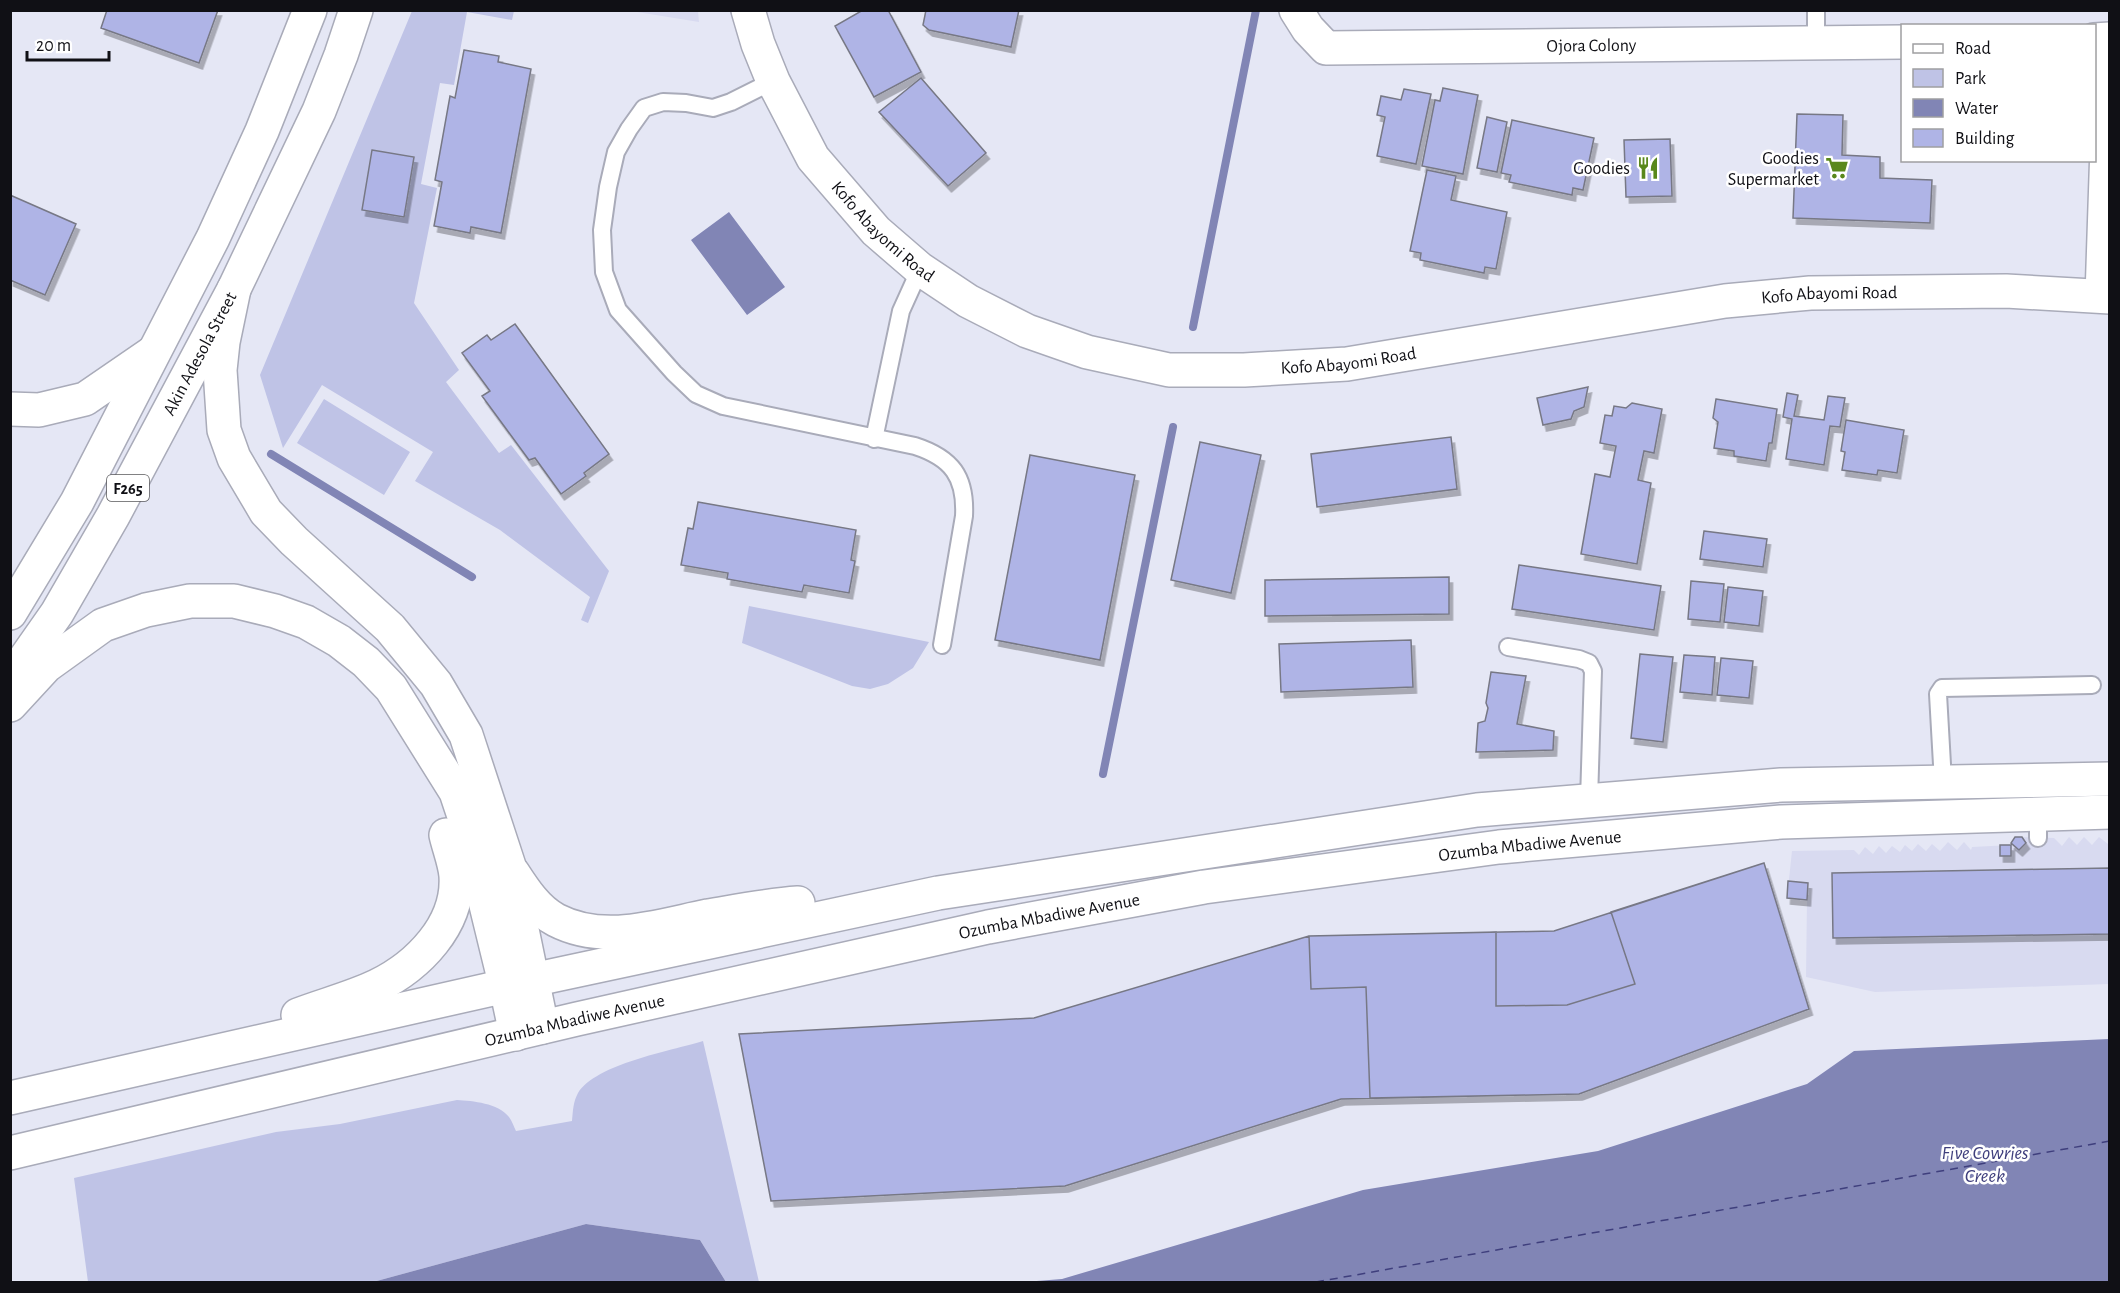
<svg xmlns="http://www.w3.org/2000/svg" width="2120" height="1293" font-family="'Alegreya Sans',sans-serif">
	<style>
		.built { fill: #d8daf0 }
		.green { fill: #bfc3e6 }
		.water { fill: #8185b5 }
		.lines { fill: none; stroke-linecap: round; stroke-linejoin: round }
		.stream { stroke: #8185b5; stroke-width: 8 }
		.ferry { stroke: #3f3f7d; stroke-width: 1.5; stroke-dasharray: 8 6; stroke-linecap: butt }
		.building { fill: #afb4e6; stroke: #777885; stroke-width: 1.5; filter: url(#shadow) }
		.lane-casing { stroke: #a9abb9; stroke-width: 20 }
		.street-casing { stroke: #a9abb9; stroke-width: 36 }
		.secondary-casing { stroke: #a9abb9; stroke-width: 36 }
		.primary-casing { stroke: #a9abb9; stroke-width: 36 }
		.highway-casing { stroke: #a9abb9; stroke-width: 36 }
		.lane { stroke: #fff; stroke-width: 16 }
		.street { stroke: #fff; stroke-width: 33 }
		.secondary { stroke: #fff; stroke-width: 33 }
		.primary { stroke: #fff; stroke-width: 33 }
		.highway { stroke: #fff; stroke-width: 33 }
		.labels { text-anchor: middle; stroke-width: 5; stroke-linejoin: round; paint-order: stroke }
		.shield { fill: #fff; stroke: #58585b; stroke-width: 1.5 }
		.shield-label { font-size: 16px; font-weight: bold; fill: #101015 }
		.street-label { font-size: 18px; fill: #101015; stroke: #fff }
		.poi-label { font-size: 18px; fill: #101015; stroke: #fff; text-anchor: end }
		.water-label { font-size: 20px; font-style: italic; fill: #3f3f7d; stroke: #fff }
	</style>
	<defs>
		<filter id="shadow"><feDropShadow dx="3.5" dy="6" stdDeviation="0" flood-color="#0004"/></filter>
	</defs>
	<rect width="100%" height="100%" fill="#e5e7f5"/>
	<path class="built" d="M631 11H698L699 22Z
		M2015 837 2054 838 2062 846 2069 837 2077 845 2084 837 2092 845 2099 837 2108 844 2109 843V984L1875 992 1806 977 1807 900 1787 898 1792 851 1854 850 1859 855 1865 847 1873 854 1879 846 1886 853 1892 846 1900 852 1905 845 1912 851 1918 844 1926 851 1932 844 1940 851 1948 842 1957 850 1964 842 1971 850 1972 847 2011 845Z"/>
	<path class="green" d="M412 11H514L512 20 467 12 454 85 440 83 421 184 437 188 414 303 459 370 446 382 499 453 511 445 609 571 588 623 581 620 590 597 500 530 415 481 433 452 322 385 283 448 260 375Z
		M324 399 410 452 384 495 297 443Z
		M749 606 929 642 913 668 888 684 870 689 852 686 742 643Z
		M703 1041 759 1282H726L700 1240 586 1224 373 1282H88L74 1178 276 1132 340 1124 457 1100C473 1101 498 1103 509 1117 512 1121 514 1127 516 1131L572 1121C573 1111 573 1102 578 1093 596 1064 670 1051 703 1041Z"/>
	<path class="water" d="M729 212 785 287 747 315 691 240Z
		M2109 1039V1282H1024L1062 1279 1363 1190 1598 1151 1807 1084 1854 1051Z
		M586 1224 700 1240 726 1282H373Z"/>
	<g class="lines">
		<path class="stream" d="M1193 327 1256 10
			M271 454 472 577
			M1103 774 1173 427"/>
		<path class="ferry" d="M1316 1282 2110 1141"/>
	</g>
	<path class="building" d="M107 10H218L199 63 101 28Z
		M863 10H888L921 72 874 97 835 26Z
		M926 10H1019L1011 47 929 30 923 25Z
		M464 50 499 56 498 62 531 69 501 233 471 227 470 233 434 226 442 182 435 180 450 96 455 98Z
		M921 78 986 153 948 186 879 112Z
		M1443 88 1478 95 1463 174 1422 166 1435 100 1440 101Z
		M1404 89 1431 94 1416 164 1377 156 1385 117 1377 115 1381 96 1401 100Z
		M1797 114 1843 115 1842 155 1880 157V178L1932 180 1930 223 1793 218Z
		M1487 117 1507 122 1497 172 1477 168Z
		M1512 120 1594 138 1583 190 1573 188 1572 195 1509 182 1511 175 1501 173Z
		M1670 139 1672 196 1626 197 1624 140Z
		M372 150 414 157 404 217 362 210Z
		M1427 170 1456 176 1451 200 1507 212 1496 269 1485 267 1484 273 1420 260 1421 253 1410 251Z
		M10 195 76 224 45 295 10 280Z
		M515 324 609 454 584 473 586 476 561 494 535 458 529 460 482 396 490 391 462 353 487 335 491 340Z
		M1588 387 1584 407 1574 411 1571 419 1543 425 1537 398Z
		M1787 393 1798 395 1794 416 1824 420 1828 396 1845 398 1840 427 1830 426 1824 465 1786 459 1792 419 1783 417Z
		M1716 399 1777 409 1772 443H1769L1766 461 1734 456V451L1714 448 1718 422 1713 418Z
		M1632 403 1662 409 1654 453 1644 451 1638 480 1651 483 1637 564 1581 554 1595 474 1610 477 1616 446 1600 443 1605 415 1612 416 1614 406 1626 408Z
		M1846 420 1904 430 1897 473 1878 470 1877 475 1842 470 1845 452 1841 451Z
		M1451 437 1457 489 1317 507 1311 454Z
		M1200 442 1261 455 1231 593 1171 580Z
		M1030 455 1135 475 1100 660 995 640Z
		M698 502 856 530 851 560 855 561 849 593 804 585 802 592 727 579 728 573 681 565 688 528 693 529Z
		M1704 531 1767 539 1763 567 1700 559Z
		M1519 565 1661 586 1654 630 1512 609Z
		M1449 577V614L1265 616V580Z
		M1691 581 1724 584 1720 622 1688 619Z
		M1728 587 1763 591 1759 626 1724 622Z
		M1411 640 1413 687 1281 692 1279 644Z
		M1640 654 1673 657 1663 742 1631 738Z
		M1684 655 1715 657 1712 695 1680 692Z
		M1721 658 1753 661 1749 698 1717 695Z
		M1491 672 1526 676 1517 724 1554 731 1553 750 1476 752 1478 723 1485 721 1488 708 1486 703Z
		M2015 837H2022L2026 843 2019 850 2011 843Z
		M2000 845H2011V856H2000Z
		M1764 863 1809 1009 1579 1094 1341 1099 1065 1186 771 1201 739 1034 1034 1018 1309 936 1554 931Z
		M1764 863 1809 1009 1579 1094 1370 1098 1366 987 1311 989 1309 936 1496 932V1006L1567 1005 1635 984 1611 912Z
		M2110 868V934L1833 938 1832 873Z
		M1788 881 1808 883 1807 900 1787 898Z"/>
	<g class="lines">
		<g class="lane-casing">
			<path id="lane" d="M1816 43V10
				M773 81 731 102 713 108 686 103 663 102 644 108 629 129 616 152 608 187 602 230 604 272 618 310 674 373 696 394 723 406 915 446C952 458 966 477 964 516L942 645
				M874 439 901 311 920 269
				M1508 647 1579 659 1589 663 1593 671 1589 800
				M1943 782 1938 694 1942 688 2092 685
				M2038 814V838"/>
		</g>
		<g class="street-casing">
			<g id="street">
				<path id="s1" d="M1296 10 1308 29 1326 48 1902 42"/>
				<path d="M2094 40 2110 39"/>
			</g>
		</g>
		<g class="secondary-casing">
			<g id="secondary">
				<path id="s2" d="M748 10 758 44 773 81 813 158 876 231 920 269 968 301 1027 331 1087 352 1169 370H1244L1347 364 1725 301 1810 293 2006 291 2110 297"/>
				<path d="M2102 296 2110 57"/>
			</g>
		</g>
		<g class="primary-casing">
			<g id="primary">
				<path d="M10 409 39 410 85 399 152 353"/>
				<path d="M10 613 77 502 213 238 262 131 310 10"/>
				<path id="s3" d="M10 680 57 613 113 516 234 289 319 111 341 55 356 10"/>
			</g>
		</g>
		<g class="highway-casing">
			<g id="highway">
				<path d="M234 289 223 342 220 370 224 430 234 458 266 512 294 541 390 628 436 684 466 735 509 866 542 1027"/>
				<path d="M10 705 46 666 103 625 146 610 190 601H234L275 611 306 622 339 641 366 662 391 688 456 792 465 819 506 987 516 1034"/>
				<path d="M513 873C524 890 537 910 556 920 604 945 658 926 708 916 738 911 768 905 798 903"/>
				<path d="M298 1015C324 1005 352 998 377 986 418 966 459 925 456 876 455 863 449 848 446 835"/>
				<path d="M10 1098 532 980 938 893 1477 810 1781 785 2110 779"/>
				<path id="s4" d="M10 1153 577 1019 988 927 1204 887 1499 847 1781 822 2110 812"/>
			</g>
		</g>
		<use href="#lane" class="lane"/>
		<use href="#street" class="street"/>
		<use href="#secondary" class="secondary"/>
		<use href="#primary" class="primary"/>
		<use href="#highway" class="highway"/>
	</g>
	<defs>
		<g id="restaurant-bare" transform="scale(1.8)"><path d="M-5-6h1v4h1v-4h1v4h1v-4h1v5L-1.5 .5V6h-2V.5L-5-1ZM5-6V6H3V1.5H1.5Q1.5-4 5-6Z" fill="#59881b" stroke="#fff" stroke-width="2.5" paint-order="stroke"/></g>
		<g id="supermarket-bare" transform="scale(1.8)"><path d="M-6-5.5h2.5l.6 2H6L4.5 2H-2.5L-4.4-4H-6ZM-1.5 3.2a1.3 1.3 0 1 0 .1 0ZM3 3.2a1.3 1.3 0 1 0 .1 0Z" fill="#59881b" stroke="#fff" stroke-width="2.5" paint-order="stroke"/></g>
	</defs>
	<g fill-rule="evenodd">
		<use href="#restaurant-bare" x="1648" y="168"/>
		<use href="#supermarket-bare" x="1837" y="168"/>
	</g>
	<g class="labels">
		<rect class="shield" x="107" y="475" width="42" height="26" rx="4.5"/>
		<g class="shield-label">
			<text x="128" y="494">F265</text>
		</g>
		<g class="street-label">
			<text dy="6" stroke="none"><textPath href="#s1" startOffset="314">Ojora Colony</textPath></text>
			<text dy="6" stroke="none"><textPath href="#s2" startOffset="264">Kofo Abayomi Road</textPath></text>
			<text dy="6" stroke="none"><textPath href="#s2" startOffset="1254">Kofo Abayomi Road</textPath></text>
			<text dy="6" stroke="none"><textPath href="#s3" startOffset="378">Akin Adesola Street</textPath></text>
			<text dy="6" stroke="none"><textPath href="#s2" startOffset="768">Kofo Abayomi Road</textPath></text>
			<text dy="6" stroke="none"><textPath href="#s4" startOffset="1552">Ozumba Mbadiwe Avenue</textPath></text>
			<text dy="6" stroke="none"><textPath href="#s4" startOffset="1066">Ozumba Mbadiwe Avenue</textPath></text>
			<text dy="6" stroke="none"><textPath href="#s4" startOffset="580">Ozumba Mbadiwe Avenue</textPath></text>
		</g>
		<g class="poi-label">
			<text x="1819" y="164">Goodies<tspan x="1819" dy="21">Supermarket</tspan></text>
			<text x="1630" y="174">Goodies</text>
		</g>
		<g class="water-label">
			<text x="1985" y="1159">Five Cowries<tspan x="1985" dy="23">Creek</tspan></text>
		</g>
	</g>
	<rect width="2120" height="1293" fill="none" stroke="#101015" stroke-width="24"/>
	<rect x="1901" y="24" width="195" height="138" fill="#ffffff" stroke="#9f9fa1" stroke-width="1.5"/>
	<rect x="1913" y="44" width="30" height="9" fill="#ffffff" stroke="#9f9fa1" stroke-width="1.5"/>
	<text x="1955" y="54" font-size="18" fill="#101015">Road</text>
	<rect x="1913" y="69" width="30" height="18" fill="#bfc3e6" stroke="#9f9fa1" stroke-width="1.5"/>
	<text x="1955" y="84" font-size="18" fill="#101015">Park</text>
	<rect x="1913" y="99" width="30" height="18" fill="#8185b5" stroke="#9f9fa1" stroke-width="1.5"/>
	<text x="1955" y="114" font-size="18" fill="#101015">Water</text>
	<rect x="1913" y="129" width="30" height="18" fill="#afb4e6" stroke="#9f9fa1" stroke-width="1.5"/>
	<text x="1955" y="144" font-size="18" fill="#101015">Building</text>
	<path d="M27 51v9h82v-9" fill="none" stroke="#101015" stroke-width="3"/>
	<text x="36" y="51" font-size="18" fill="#101015" stroke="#ffffff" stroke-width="4.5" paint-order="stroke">20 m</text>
</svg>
